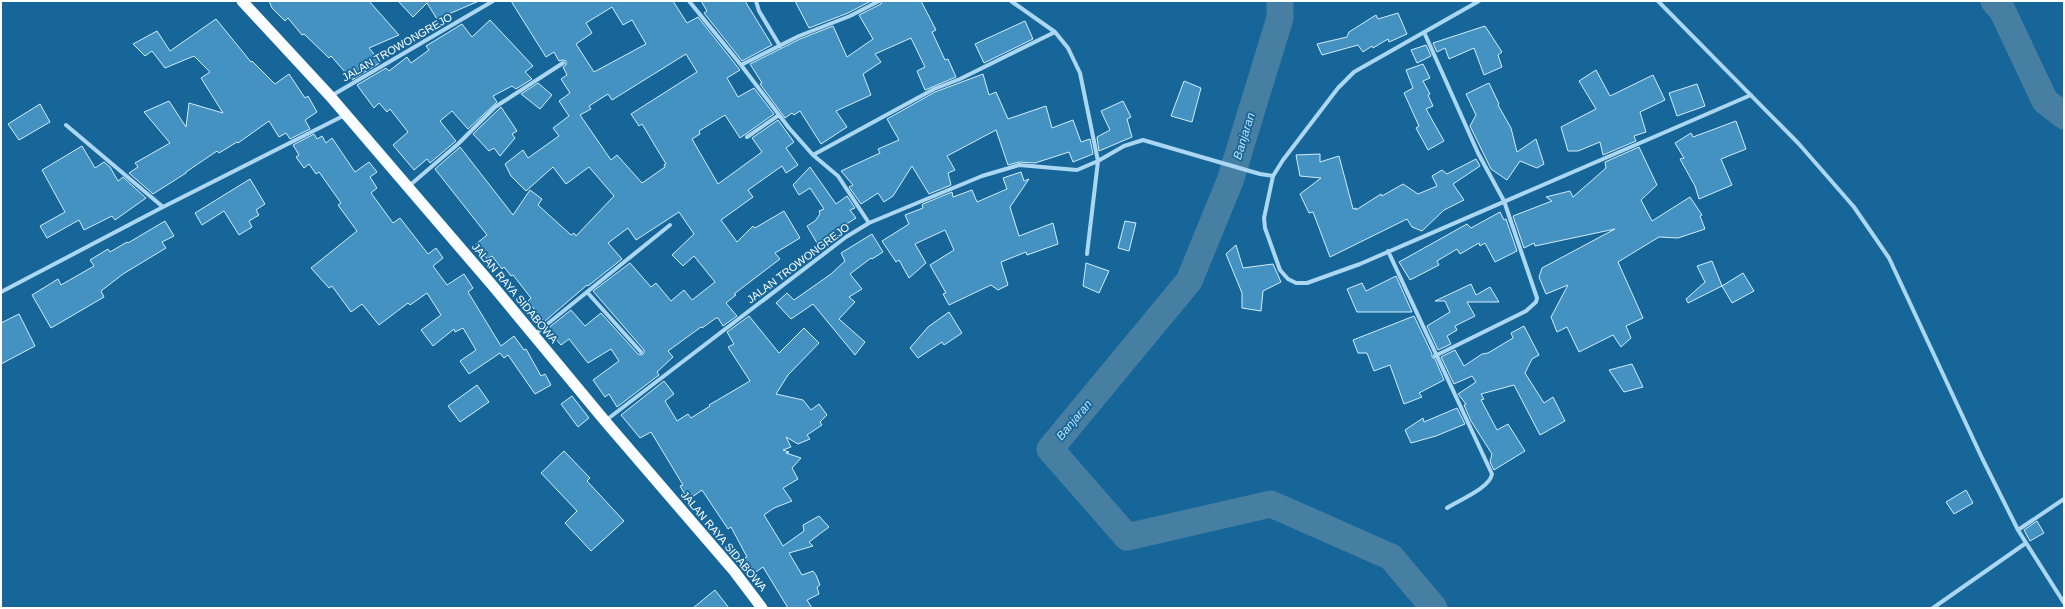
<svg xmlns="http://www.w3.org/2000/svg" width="2065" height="609" font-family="Helvetica,sans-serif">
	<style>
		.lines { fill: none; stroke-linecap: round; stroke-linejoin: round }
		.river { stroke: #477fa2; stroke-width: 27 }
		.building { fill: #4492c1; stroke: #d2edfc; fill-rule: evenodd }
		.minor { stroke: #abd7f2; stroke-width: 4 }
		.trunk { stroke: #fafdff; stroke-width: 11 }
		.labels { text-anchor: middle; stroke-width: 3.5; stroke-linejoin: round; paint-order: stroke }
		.street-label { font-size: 11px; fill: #fff; stroke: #166699 }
		.water-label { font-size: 12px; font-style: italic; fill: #bbe2f8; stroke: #166699 }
	</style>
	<rect width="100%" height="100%" fill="#166699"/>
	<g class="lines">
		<path class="river" d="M1280 1V18L1230 181 1189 281 1050 449 1127 537 1271 504 1391 557 1434 608
			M1994 1 2002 10 2045 101 2064 116"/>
	</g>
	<path class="building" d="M269 1H369L399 35 369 48 381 62 352 80 331 56 329 58 304 34 302 35 288 18 285 21 272 8Z
		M398 1H479L437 19 427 3 413 17Z
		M511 1H673L687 23 698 17 740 70 727 78 738 97 754 88 774 114 740 138 725 115 699 131 700 134 692 139 718 184 762 152 752 138 778 120 794 142 786 148 798 165 786 173 782 166 748 190 753 197 721 220 737 242 753 226 755 228 784 211 800 238 775 253 780 259 734 294 736 295 726 303 737 316 723 326 718 318H716L702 328 701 327 668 351 673 357 657 372 659 375 617 407 609 394 605 397 593 380 619 361 611 349 588 363 569 339 561 345 547 329 571 310 585 326 601 313 638 354 642 355 644 353V350L593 291 630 263 651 287 656 283 671 301 684 290 692 300 715 282 694 256 683 266 672 255 694 234 679 212 636 240 628 228 608 243 622 259 588 286 587 285 544 322 528 301 531 298 513 275 511 276 504 267 502 269 492 256 487 259 476 244 487 235 435 169 460 147 513 215 530 190 542 199 538 205 571 235 574 233 576 236 614 196 589 167 566 184 553 167 526 191 511 176 505 164 523 150 528 158 559 136 553 128 569 116 559 101 570 93 561 79 567 75 563 67 566 65V61L563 60 559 61 554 52 546 57ZM612 7 623 25 632 20 646 44 594 72 576 44 592 33 586 23ZM686 54 697 72 631 114 639 126 642 124 666 164 664 165 665 167 642 183 617 155 611 160 580 115 591 109 589 106 608 94 612 100Z
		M701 1H745L772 45 742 61 704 13 707 11Z
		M795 1H871L848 13 809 28Z
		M882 1H921L936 30 932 32 945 60 948 59 956 77 925 90 917 71 925 67 911 38 875 54 881 62 863 74 871 95 836 111 847 127 821 144 800 111 794 115 792 113 785 118 760 84 762 83 750 64 800 39 833 26 847 57 873 39 859 15 881 4Z
		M1398 13 1407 34 1389 42 1388 39 1373 48 1372 46 1363 52 1358 45 1322 55 1317 44 1347 37 1349 32 1376 15 1378 19Z
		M216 19 251 62 252 61 275 84 289 74 305 98 308 96 317 112 305 120 310 129 290 139 286 133 279 137 269 121 238 143 237 142 219 153 217 151 186 172V173L153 194 129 173 138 167 135 163 170 143 144 112 169 101 186 127 189 103 223 113 201 78 210 72 194 56 165 68 152 51 145 56 133 44 157 31 170 51Z
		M490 20 533 66 525 72 532 79 516 89 512 86 493 96 497 102 468 129 452 111 440 121 456 141 430 163 427 159 414 170 393 145 408 132 390 109 387 112 379 103 374 108 357 85 386 68 389 71 407 57 411 63 429 50 426 46 462 24 472 37Z
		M1025 21 1033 39 984 63 975 44Z
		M1485 26 1502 52 1498 55 1502 67 1484 75 1474 48 1449 59 1445 48 1437 52 1433 43Z
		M1426 45 1431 56 1417 63 1411 50Z
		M1423 64 1430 78 1423 81 1430 94 1428 95 1433 106 1426 109 1444 141 1428 150 1416 128 1419 126 1404 93 1413 88 1406 70Z
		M1596 70 1610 96 1653 75 1665 100 1640 112 1646 132 1634 136 1636 141 1603 155 1600 142 1578 151H1568L1561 127 1596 109 1579 81Z
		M983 74 989 95 996 92 1008 119 1046 106 1052 128 1073 120 1081 142 1090 139 1093 154 1073 162 1069 152 1035 163 1019 162 1008 165 996 130 947 156 955 170 948 173 951 185 929 194 912 166 893 196 884 202 878 193 861 204 849 187 853 185 841 171 880 153 878 149 899 140 887 119 935 92Z
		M1184 81 1201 88 1192 122 1171 116Z
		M538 83 552 95 540 109 521 94Z
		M1489 83 1499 104 1498 105 1511 128 1517 152 1536 139 1544 164 1537 168 1520 161 1507 180 1491 169 1470 126 1476 115 1466 94Z
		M1697 84 1705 106 1677 116 1669 93Z
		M1123 101 1131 117 1127 119 1132 137 1099 151 1097 137 1110 130 1101 111Z
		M40 104 50 122 19 140 8 124Z
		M501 107 517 131 512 134 515 138 500 156 494 148 489 151 473 134Z
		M1736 121 1746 149 1721 159 1732 185 1699 199 1695 186 1680 159 1684 158 1675 143 1691 133 1693 137Z
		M314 134 317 139 322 136 326 143 332 138 355 172 369 162 377 172 370 177 377 188 371 193 393 223 400 218 428 254 436 248 443 258 433 266 447 285 464 274 473 288 468 292 501 346 514 336 524 350 526 349 541 376 545 374 551 385 535 394 508 355 504 358 500 353 469 374 460 361 476 350 463 328 455 332 454 329 433 346 421 330 441 315 427 293 410 305 408 303 379 325 362 304 351 312 332 286 329 288 311 268 357 231 338 205 341 203 319 172 316 174 309 164 304 168 296 157 299 155 293 145Z
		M82 146 95 168 104 162 110 167 118 181 123 177 146 198 115 220 112 216 84 230 79 220 47 238 40 226 65 212 42 170Z
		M1639 147 1657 185 1641 200 1652 221 1690 197 1702 215 1700 216 1705 229 1678 238 1659 237 1618 262 1643 318 1626 326 1631 338 1621 347 1613 335 1579 352 1567 327 1557 332 1551 317 1568 285 1546 294 1539 277 1542 268 1615 229 1535 246 1534 243 1524 248 1513 216 1552 201 1546 197 1570 191 1573 197 1606 168 1605 162Z
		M1320 154V162L1339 156 1353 209 1356 208V210L1381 194 1382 196 1403 184 1418 194 1437 186 1432 176 1442 170 1447 174 1476 159 1480 166 1453 184 1464 200 1444 210 1422 231 1412 227 1407 219 1330 257 1313 212 1309 213 1300 194 1321 178 1300 176 1296 155Z
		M810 167 836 204 847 196 855 208 850 210 856 218 817 243 807 226 815 221 820 214 819 211 824 209 810 188 799 195 793 185Z
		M1021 172 1024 181 1029 179 1010 207 1019 236 1053 223 1058 244 1027 255 1026 252 1001 262 1008 285 998 290 991 285 949 305 943 294 946 293 930 265 954 250 945 230 915 244 926 263 909 278 899 260 896 262 882 241 909 224 905 215 923 208 922 205 923 204 952 192 953 197 972 190 977 202 1007 189 1003 178Z
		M250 179 265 204 256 210 259 215 249 221 252 227 239 235 224 211 202 225 195 213Z
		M1500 212 1504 220 1506 219 1517 251 1495 262 1485 243 1480 246 1479 243 1460 254 1457 249 1437 261 1439 265 1410 280 1399 262 1467 224 1471 228Z
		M165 221 174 236 162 242 166 248 123 274 101 291 104 297 51 328 32 295 58 279 61 285 94 266 90 260 108 249 110 252 127 242 128 243Z
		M1125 221 1136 223 1129 251 1118 248Z
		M872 234 883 252 872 259 871 258 850 274 862 289 849 297 855 302 839 319 865 342 855 355 813 304 791 319 776 303 787 293 794 300 831 274 845 261 841 253Z
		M1236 245 1243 268 1273 264 1281 282 1263 291 1261 311 1242 308V293L1226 254Z
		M1712 261 1722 286 1688 303 1686 299 1705 282 1697 266Z
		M1086 263 1109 271 1099 293 1083 286Z
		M1743 273 1754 291 1732 303 1722 286Z
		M1396 276 1412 312H1357L1347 289 1362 283 1366 291Z
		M1471 284 1476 295 1490 287 1499 302H1467L1475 316 1455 326 1457 330 1447 336 1451 344 1438 350 1427 326 1450 312 1445 301H1435Z
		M949 312 962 333 944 345 942 342 918 358 910 348 928 327Z
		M19 314 35 346 1 364V323Z
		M749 316 779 353 804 328 819 343 788 375 776 394 803 400 811 410 819 404 827 415 820 422 822 425 807 435 810 439 798 444 786 437 791 447 783 450 789 452 786 453 801 458 792 468 798 479 783 488 792 501 774 508 764 515 783 546 804 531 803 525 819 516 829 527 809 542 813 546 789 553 802 575 813 571 816 575 820 585 817 587 819 594 807 600 812 608H788L763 567 753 574 743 559 747 557 731 527 728 529 702 490 688 500 680 486 683 485 651 432 640 438 621 415 664 381 674 394 665 401 677 421 688 414 691 418 710 406 709 405 750 381 728 347 734 344 727 332Z
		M1414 316 1432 354V357L1435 359 1444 380 1419 393 1422 397 1404 404 1390 365 1374 371 1367 353H1358L1353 340Z
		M1524 326 1539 355 1532 359 1525 373 1544 403 1553 397 1565 421 1540 435 1514 385 1481 394 1484 399 1481 400 1497 430 1508 424 1525 451 1494 470 1490 462 1492 454 1471 421 1464 405 1466 404 1458 394 1476 382 1472 376 1454 384 1441 357 1455 350 1464 366 1482 354 1488 353 1513 338 1511 333Z
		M1632 364 1643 387 1624 392 1609 370Z
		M477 385 489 402 460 422 448 406Z
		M572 396 589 418 578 427 561 404Z
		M1457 408 1465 424 1436 436 1411 443 1405 430 1423 418 1424 422Z
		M564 451 590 478 587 481 624 521 591 551 565 523 577 511 541 473Z
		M1966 490 1973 503 1954 514 1946 502Z
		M2037 521 2044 533 2030 541 2024 530Z
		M715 590 729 608H693Z"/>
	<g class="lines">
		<path class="minor" d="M756 1 759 11 780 46
			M1011 1 1055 32 1068 48 1080 73 1098 161 1087 254
			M1479 1 1354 72 1338 88 1283 160 1273 176 1264 218 1265 228 1280 270 1288 279 1296 283H1307L1360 264 1751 95
			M1658 1 1799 144 1854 207 1889 258 1982 458 2018 530 2064 603
			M1424 32 1478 153 1504 201 1537 298 1536 302 1526 311 1435 356
			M741 65 799 36 850 16 879 1
			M331 96 493 1
			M66 125 163 207
			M747 137 779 115
			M813 155 934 89 960 79 1055 32
			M409 186 458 144 495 107 563 63
			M869 223 982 176 1019 165 1077 170 1098 161 1124 146 1143 140 1260 174 1273 176
			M1388 251 1492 474C1490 488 1459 500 1447 508
			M1 292 163 207 345 115
			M587 292 641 352
			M535 334 670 225
			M605 421 846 237 869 223 838 176 813 155 789 128 741 65 689 1
			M2018 530 2064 499
			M1933 608 2026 543"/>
		<path class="trunk" d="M242 1 330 96 493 286 605 421 734 571 762 608"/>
	</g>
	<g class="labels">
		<g class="street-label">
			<text transform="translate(397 47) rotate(-30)" y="4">JALAN TROWONGREJO</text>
			<text transform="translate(798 263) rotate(-37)" y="4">JALAN TROWONGREJO</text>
			<text transform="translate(515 293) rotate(50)" y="4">JALAN RAYA SIDABOWA</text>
			<text transform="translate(724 541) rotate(50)" y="4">JALAN RAYA SIDABOWA</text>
		</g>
		<g class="water-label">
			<text transform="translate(1244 136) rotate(-73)" y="4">Banjaran</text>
			<text transform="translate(1074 420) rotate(-50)" y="4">Banjaran</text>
		</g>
	</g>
	<rect width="2065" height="609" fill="none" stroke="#ffffff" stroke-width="4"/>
</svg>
